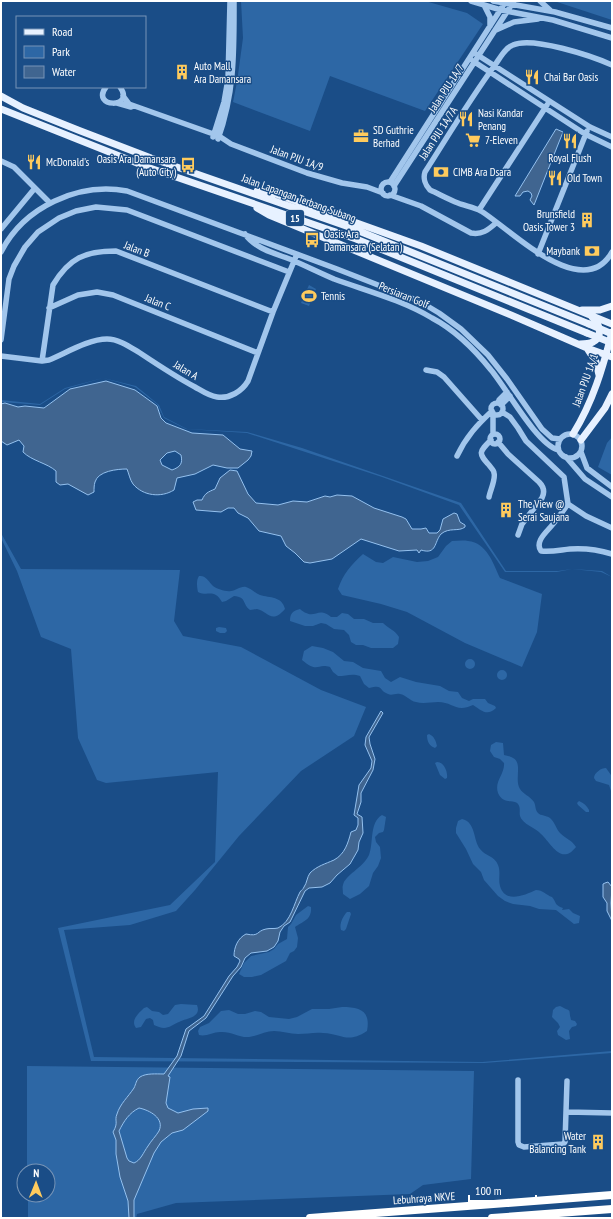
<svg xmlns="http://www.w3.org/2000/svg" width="613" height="1219" font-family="'PT Sans Narrow',sans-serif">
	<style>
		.green { fill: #2d67a5 }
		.water { fill: #406590; stroke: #94c1ef; fill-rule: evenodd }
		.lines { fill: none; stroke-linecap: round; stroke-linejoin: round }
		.minor { stroke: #a2c6ec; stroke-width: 5.5 }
		.major { stroke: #e7f1ff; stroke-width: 7 }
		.highway { stroke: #fff; stroke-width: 8 }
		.major-bridge { stroke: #e7f1ff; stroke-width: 7 }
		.labels { text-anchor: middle; stroke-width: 3; stroke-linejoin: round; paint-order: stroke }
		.shield { fill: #1a4d87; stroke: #bacadb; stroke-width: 1 }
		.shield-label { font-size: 10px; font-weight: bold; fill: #fff }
		.poi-label { font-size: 11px; fill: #fff; stroke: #1a4d87; text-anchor: start }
		.street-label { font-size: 11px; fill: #fff; stroke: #1a4d87 }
	</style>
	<rect width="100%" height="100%" fill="#1a4d87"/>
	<path class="green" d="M241 1H425L467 13 483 24 425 111 330 76 310 131 233 102 237 82 243 38Z
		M554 1H612V20Z
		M309 285 316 289 309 306 301 303Z
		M103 378 65 389 40 405 1 402V400L40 404 65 388 103 378 136 386 159 405 164 417 187 429 247 432 302 448 461 503 506 571H558L572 569 602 571 612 577 601 572 572 569 557 572H505L459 505 382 477 247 433 186 429 164 418 157 404 135 387Z
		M612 437V475L598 467 607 443Z
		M1 533 21 569 180 570 174 621 183 636 241 647 321 690 366 707 354 736 301 771 239 836 195 890 176 911 130 925 64 930 94 1057 482 1062 612 1051V1053L484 1063 91 1061 58 928 170 905 215 862 218 772 106 783 97 780 78 738 71 649 41 637 17 571 1 538Z
		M452 541C457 541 463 540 468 541 487 543 493 563 500 578L542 594 537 632 522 667 465 643 407 612 381 604 342 595 338 589C343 574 351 565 363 554L376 562 383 563 393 557 417 562 428 561 438 557 446 546Z
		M199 576C206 575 209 582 213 586 217 589 226 592 231 591 236 591 240 586 246 587 250 588 255 593 260 595 270 598 282 596 285 609 271 625 268 611 257 609 255 609 253 610 250 610 242 604 247 597 234 596L226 601 222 602C214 588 208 597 198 592 197 587 196 580 199 576Z
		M300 609C315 622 317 605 331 617H337L342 613 348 614 354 619H364L373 623H383C389 629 395 630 399 637L398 644 393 648H371L363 645H356L351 642 349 635 344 630 334 629 326 624 321 623 313 626H305L290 621C290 613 293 611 300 609Z
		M219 627 226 628 227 631 225 633H220L216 631V628Z
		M312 646 323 648 333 652 344 661 353 662 363 668 381 671 385 678 391 682 400 677 416 682 440 686 449 691 458 692 462 698 469 701 473 699H485L488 703 495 706 496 708C487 717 481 710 473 705 456 713 453 702 438 702 431 702 423 704 416 702 410 701 406 695 400 694 395 693 392 696 388 694 378 690 384 684 369 688L364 684 360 676C352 673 346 676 338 676L333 672 330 667C316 663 319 674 302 660L304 651Z
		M465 664a5 5 0 1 1 10 0a5 5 0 1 1-10 0Z
		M497 675a5 5 0 1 1 10 0a5 5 0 1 1-10 0Z
		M429 734C434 736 436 741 437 746L435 748C429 746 427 741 427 735Z
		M496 742 503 743 504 755C507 756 510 756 513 758 523 763 514 780 520 789 523 794 530 796 534 802 536 806 535 810 538 813 541 816 546 815 550 818 555 822 556 829 560 833 566 839 572 840 576 847 561 866 551 843 541 834 536 828 522 824 520 816 519 812 521 808 518 804 514 799 503 805 498 793 494 781 505 774 504 763L500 759 494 757 490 751 491 745Z
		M437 762C444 762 448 772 447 778L445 779 440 775 435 763Z
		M606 768 611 775 612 794 609 785 596 781 594 778C594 773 601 768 606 768Z
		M579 801C584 803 587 806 589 810V812H586L578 805 577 803Z
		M382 815 386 817 384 830 383 832 379 833 375 837 376 842 380 847 381 858 378 866 373 873 369 886 360 894 350 899 343 894C343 891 342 887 343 885 345 875 363 868 369 855 374 842 369 823 382 815Z
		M462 819C476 822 473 840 480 849 485 856 495 856 498 865 501 872 498 879 500 886 505 904 525 895 536 890 543 890 546 895 552 897 557 903 554 905 563 908L562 910 569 909 573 913 580 916 579 923 574 924 556 910 539 909 530 906 513 904 505 901 498 896 484 880 481 872 473 864 466 849 456 833V828L458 821Z
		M308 906 311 907C312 920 303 921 295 927L298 938 297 947 294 951 290 953 286 961 261 975 252 977H244L239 974 244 963 251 956 269 952 274 949 278 944 287 939 288 927 291 924 296 915Z
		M347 912H350L351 914 346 929 344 931 341 930C339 924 343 916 347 912Z
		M181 1004 197 1005C202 1018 186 1018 179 1022 174 1024 169 1028 164 1028 161 1028 157 1026 154 1025L153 1020 150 1018 146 1019 141 1027 136 1028C130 1020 139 1013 144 1008L147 1007 152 1011 159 1012 163 1015 168 1014 175 1005Z
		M560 1006C573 1013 568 1007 571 1020L575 1021 577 1024 576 1026 572 1027 569 1031 570 1039 566 1040 558 1035 557 1031 560 1027 558 1023 552 1017 553 1010 556 1007Z
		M342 1007C359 1007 371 1010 367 1031 347 1044 343 1034 323 1033 314 1032 307 1034 298 1034 290 1034 282 1031 274 1031 265 1031 256 1037 247 1037 238 1037 230 1031 220 1032 213 1032 206 1037 199 1035L198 1031 200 1027 209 1023 221 1011 229 1010 238 1014H245L255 1011 261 1012 269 1017 289 1019 297 1017 312 1009H329Z
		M27 1066 474 1071 471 1179 423 1185 410 1194 176 1203 137 1214 136 1218H28V1195H48V1171H27Z"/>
	<path class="water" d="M556 129 563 132 534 205 530 200 532 196 531 193 528 191 523 192 520 196H515Z
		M106 381 135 390 153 403 157 406 161 418 166 423 192 433 223 435 240 449 252 451 251 456 248 460 238 468H227L213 465 195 474 177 478 174 490C161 498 143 496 133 484 130 480 129 474 127 469 117 469 98 471 95 482 94 485 94 489 94 492L88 495 68 484 60 485 56 482V471C47 463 32 461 23 452L24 446 19 440 7 445 1 441V404L5 403 18 407 25 406 44 408 70 389ZM175 451 181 455C183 464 180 467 172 470L162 465 160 460 167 453Z
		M230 470 237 471 248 494 256 503 278 505 293 501 307 502 325 496 330 497 337 495 352 496 374 508 402 517 406 519 412 529H421L426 528 429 533H437L440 530 443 519 454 513 457 514 460 522 465 525V527C459 532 449 527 441 534 434 542 437 555 421 550L419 553 417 550 399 551 361 539 332 559 310 563 304 562 295 553 286 546 281 536 259 531 248 518 238 513 234 508H228L221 512 196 510 193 502 197 500H202C205 493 208 492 215 489L220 478Z
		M381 711 383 713 369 737 370 744 375 759 373 770 361 793V802L357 814 362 817 363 833 359 842 358 850 350 864 337 875 330 883 322 887 309 888 305 891 290 922 284 926 280 932 278 941 274 947 267 951 251 953 245 958 241 967 233 976 206 1018 189 1031 181 1056 168 1076 170 1077 166 1103 168 1108 178 1113 193 1109 208 1108V1111L183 1130 172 1133 161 1142 154 1153 134 1200V1218H129L128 1201 120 1177 116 1154V1140L113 1132C119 1122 114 1121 117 1114 120 1104 128 1097 134 1088 136 1084 136 1080 140 1077 146 1073 156 1074 164 1074L177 1056 186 1029 204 1016 229 976 237 967 240 961 239 959 234 956C234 947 238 938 246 934 260 937 256 931 266 929 270 928 274 929 278 928 291 922 294 903 300 892 303 888 302 891 304 887 307 883 307 877 310 873 317 866 325 864 334 860 345 854 348 843 351 832L356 830 358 825V818L354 815 359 785 371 768 372 761 365 745 366 737ZM139 1108C149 1110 165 1118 159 1131 156 1136 151 1141 148 1146 143 1153 141 1160 134 1163L129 1161 127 1158 119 1131C124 1121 129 1113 139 1108Z
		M608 882 612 887 611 903 612 921 607 911V903L603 897V884L605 883Z"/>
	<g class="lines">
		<path class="minor" d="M471 1 501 10 553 20 612 38
			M493 1 555 12 612 28
			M540 1 550 10
			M484 5 490 17V26
			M496 30 514 22 538 19
			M476 54 590 127 612 137
			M473 61 585 134 612 147
			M612 65C592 56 532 36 513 45 505 48 500 58 495 65 470 99 448 136 425 172 423 178 425 185 430 190 439 194 448 199 458 203 465 206 474 207 481 211 510 229 583 304 612 252
			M106 87C90 108 136 109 120 87
			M123 96 129 104 219 136 231 144 307 173 342 183 367 187 383 193
			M117 103 131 107
			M213 137 224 102 228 79 230 1
			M218 139C235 92 234 49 234 1
			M1 161 14 167 50 203
			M390 182 506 1
			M381 189a7 7 0 1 1 14 0a7 7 0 1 1-14 0Z
			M394 186 514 1
			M390 195 421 206 471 233C482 235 488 230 496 223
			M479 210 547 105
			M1 229 35 188
			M245 234C255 249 277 254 292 260 306 266 320 273 334 279 367 291 402 300 432 318 455 330 475 350 491 370 507 389 536 443 558 450
			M1 252C24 207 78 182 127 191L337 269 419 301 439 313 461 329 488 355 507 379 542 429 552 438 560 439
			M538 254 587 131
			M49 308 78 295 97 292 113 295 258 353
			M1 340 9 279 14 266 25 247 38 232 59 218 76 211 96 207 127 210 289 272
			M1 356 42 361 49 360C66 353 89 339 107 339 119 339 130 347 140 353 158 365 176 377 195 387 202 391 209 396 217 397 230 399 242 391 248 381L273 312 297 254
			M42 361 53 285C69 258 85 251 116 251L273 312
			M426 370 437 372 444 377 482 420
			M498 403 499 400 507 392
			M491 409a6 6 0 1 1 12 0a6 6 0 1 1-12 0Z
			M501 405 510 396
			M502 412 510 417 518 428 526 441 564 477 568 504 586 516 612 528
			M493 413V434
			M558 446a12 12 0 1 1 24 0a12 12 0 1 1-24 0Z
			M490 439a5 5 0 1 1 10 0a5 5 0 1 1-10 0Z
			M498 442 508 454 539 482C544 487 545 492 542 498L522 524 518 535
			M581 452 587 468 612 487
			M457 456C466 437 477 425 492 411
			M566 457 585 479 612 497
			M489 497C490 491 496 479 494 473 494 470 491 468 489 465 478 453 479 452 491 440
			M568 504C563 511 558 518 553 524 548 531 534 541 541 551 552 552 560 550 570 549 584 548 599 550 612 554
			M518 1080V1142L519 1145 524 1147 563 1144 565 1142 567 1081
			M567 1112 612 1113"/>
		<path class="major" d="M1 96 23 108 78 130 151 158 349 227 589 324
			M1 109 147 167 356 239 587 333
			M257 191 276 194 421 246 612 324
			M257 208 269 215 511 315 587 348 612 357
			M582 310H600L612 306
			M580 344C584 344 589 344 593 342 604 336 599 323 592 317
			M587 348 596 362 599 375
			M573 434C593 402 603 367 612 332
			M581 440 605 408 612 394"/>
		<path class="highway" d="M310 1218 612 1195
			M492 1218 612 1209"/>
		<path class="major-bridge" d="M589 324 612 334
			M587 333 612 343"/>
	</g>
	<defs>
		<g id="building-bare" transform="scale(1.2)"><path d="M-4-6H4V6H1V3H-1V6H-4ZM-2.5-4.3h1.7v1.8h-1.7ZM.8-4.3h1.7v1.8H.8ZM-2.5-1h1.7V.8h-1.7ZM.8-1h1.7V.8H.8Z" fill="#ffcb5d" stroke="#1a4d87" stroke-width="2.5" paint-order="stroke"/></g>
		<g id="restaurant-bare" transform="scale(1.2)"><path d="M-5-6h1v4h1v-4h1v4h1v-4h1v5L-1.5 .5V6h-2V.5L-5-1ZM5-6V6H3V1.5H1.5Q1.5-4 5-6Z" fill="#ffcb5d" stroke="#1a4d87" stroke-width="2.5" paint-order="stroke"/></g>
		<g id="office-bare" transform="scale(1.2)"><path d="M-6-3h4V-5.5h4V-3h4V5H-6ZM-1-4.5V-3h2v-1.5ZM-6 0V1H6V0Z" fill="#ffcb5d" stroke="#1a4d87" stroke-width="2.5" paint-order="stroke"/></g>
		<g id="supermarket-bare" transform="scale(1.2)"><path d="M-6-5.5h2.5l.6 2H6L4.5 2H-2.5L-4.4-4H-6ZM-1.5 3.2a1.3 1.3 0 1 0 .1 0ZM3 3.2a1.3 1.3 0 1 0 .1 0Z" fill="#ffcb5d" stroke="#1a4d87" stroke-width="2.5" paint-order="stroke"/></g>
		<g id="bus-bare" transform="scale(1.2)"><path d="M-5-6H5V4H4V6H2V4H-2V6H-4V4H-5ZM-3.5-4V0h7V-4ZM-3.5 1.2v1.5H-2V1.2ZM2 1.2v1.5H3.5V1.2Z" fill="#ffcb5d" stroke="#1a4d87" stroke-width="2.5" paint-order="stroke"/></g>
		<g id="bank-bare" transform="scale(1.2)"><path d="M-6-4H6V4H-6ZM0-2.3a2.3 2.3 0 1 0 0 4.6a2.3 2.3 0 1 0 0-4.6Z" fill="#ffcb5d" stroke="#1a4d87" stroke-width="2.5" paint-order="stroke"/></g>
		<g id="stadium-bare" transform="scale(1.2)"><path d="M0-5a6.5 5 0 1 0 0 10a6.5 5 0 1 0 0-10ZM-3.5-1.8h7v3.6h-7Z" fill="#ffcb5d" stroke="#1a4d87" stroke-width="2.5" paint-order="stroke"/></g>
	</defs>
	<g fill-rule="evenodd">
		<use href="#building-bare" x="182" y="72"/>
		<use href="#restaurant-bare" x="532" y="77"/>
		<use href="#restaurant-bare" x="466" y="119"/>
		<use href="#office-bare" x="361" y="136"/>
		<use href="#supermarket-bare" x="473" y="140"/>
		<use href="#restaurant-bare" x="570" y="141"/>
		<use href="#restaurant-bare" x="34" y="162"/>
		<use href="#bus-bare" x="188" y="165"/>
		<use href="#bank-bare" x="441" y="172"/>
		<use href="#restaurant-bare" x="555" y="178"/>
		<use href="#building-bare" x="587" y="220"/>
		<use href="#bus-bare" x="312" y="240"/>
		<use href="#bank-bare" x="592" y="251"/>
		<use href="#stadium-bare" x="309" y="296"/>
		<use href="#building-bare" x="506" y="510"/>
		<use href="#building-bare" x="598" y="1142"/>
	</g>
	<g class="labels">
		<rect class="shield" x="286" y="210" width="18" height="16" rx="3"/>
		<g class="shield-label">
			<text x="295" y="222">15</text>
		</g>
		<g class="poi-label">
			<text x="194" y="70">Auto Mall<tspan x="194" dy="13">Ara Damansara</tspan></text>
			<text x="544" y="81">Chai Bar Oasis</text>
			<text x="478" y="117">Nasi Kandar<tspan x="478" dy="13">Penang</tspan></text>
			<text x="373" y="134">SD Guthrie<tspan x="373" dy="13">Berhad</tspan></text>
			<text x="485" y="144">7-Eleven</text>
			<text x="570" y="162" text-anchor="middle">Royal Flush</text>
			<text x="176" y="163" text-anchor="end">Oasis Ara Damansara<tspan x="176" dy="13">(Auto City)</tspan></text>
			<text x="46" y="166">McDonald's</text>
			<text x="453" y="176">CIMB Ara Dsara</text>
			<text x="567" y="182">Old Town</text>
			<text x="575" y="218" text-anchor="end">Brunsfield<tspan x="575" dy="13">Oasis Tower 3</tspan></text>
			<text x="324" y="238">Oasis Ara<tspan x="324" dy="13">Damansara (Selatan)</tspan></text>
			<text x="580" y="255" text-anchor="end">Maybank</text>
			<text x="321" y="300">Tennis</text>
			<text x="518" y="508">The View @<tspan x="518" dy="13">Serai Saujana</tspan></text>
			<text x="586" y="1140" text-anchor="end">Water<tspan x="586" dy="13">Balancing Tank</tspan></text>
		</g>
		<g class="street-label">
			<text transform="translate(446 88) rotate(-57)" y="4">Jalan PJU 1A/7</text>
			<text transform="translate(438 133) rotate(-57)" y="4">Jalan PJU 1A/7A</text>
			<text transform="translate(297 158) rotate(20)" y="4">Jalan PJU 1A/9</text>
			<text transform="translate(299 198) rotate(20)" y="4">Jalan Lapangan Terbang Subang</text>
			<text transform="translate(137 249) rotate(21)" y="4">Jalan B</text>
			<text transform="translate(404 295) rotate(22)" y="4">Persiaran Golf</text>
			<text transform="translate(158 302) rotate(22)" y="4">Jalan C</text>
			<text transform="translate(186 370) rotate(31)" y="4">Jalan A</text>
			<text transform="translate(585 380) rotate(-70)" y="4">Jalan PJU 1A/1</text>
			<text transform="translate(424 1198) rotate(-4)" y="4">Lebuhraya NKVE</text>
		</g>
	</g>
	<rect width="613" height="1219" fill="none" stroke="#ffffff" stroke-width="4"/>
	<rect x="16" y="16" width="130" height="72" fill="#1a4d87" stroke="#7694b7"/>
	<rect x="24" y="29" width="20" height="6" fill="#e7f1ff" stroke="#7694b7"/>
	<text x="52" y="36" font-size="12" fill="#ffffff">Road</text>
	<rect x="24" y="46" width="20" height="12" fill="#2d67a5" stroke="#7694b7"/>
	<text x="52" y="56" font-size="12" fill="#ffffff">Park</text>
	<rect x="24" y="66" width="20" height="12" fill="#406590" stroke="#7694b7"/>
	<text x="52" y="76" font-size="12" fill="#ffffff">Water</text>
	<g transform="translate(36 1183) rotate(1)"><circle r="19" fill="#1a4d87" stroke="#7694b7"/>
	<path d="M0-3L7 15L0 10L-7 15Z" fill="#ffcb5d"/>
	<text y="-6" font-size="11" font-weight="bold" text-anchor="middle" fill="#ffffff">N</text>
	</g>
	<path d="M469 1195v6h67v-6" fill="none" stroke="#ffffff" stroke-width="2"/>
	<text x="475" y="1195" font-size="12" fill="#ffffff" stroke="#1a4d87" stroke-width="3" paint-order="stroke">100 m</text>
</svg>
